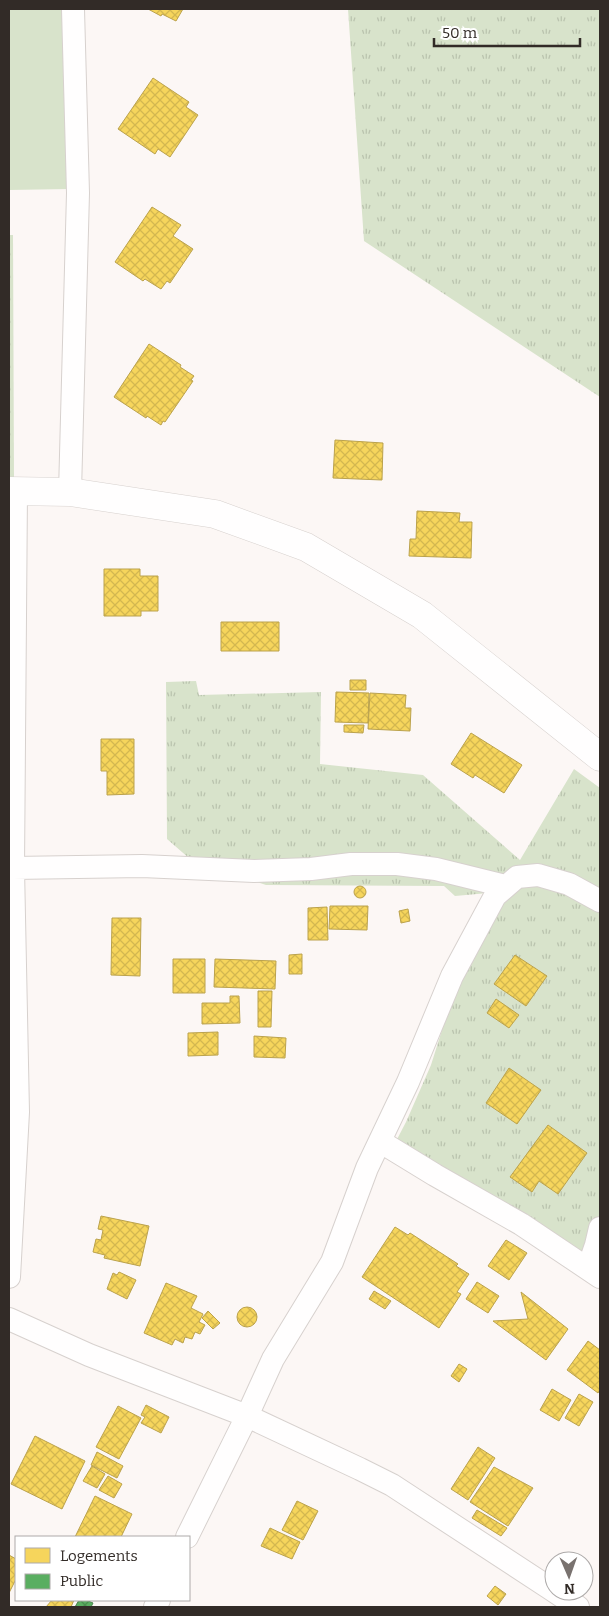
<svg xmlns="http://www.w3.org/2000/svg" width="609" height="1616" font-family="Bitter,serif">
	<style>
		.grass { fill: url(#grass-tufts) }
		.forest { fill: url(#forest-crowns) }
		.pitch { fill: #d8e3cb }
		.homes { fill: url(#homes-cross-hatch); stroke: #bba24c }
		.public { fill: url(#public-cross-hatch); stroke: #4e8750 }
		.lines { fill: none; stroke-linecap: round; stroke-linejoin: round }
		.minor-casing { stroke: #d7d1ce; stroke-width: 24 }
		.tertiary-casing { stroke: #d7d1ce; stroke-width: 29 }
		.minor { stroke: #fffefe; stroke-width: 22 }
		.tertiary { stroke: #fffefe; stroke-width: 28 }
	</style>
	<defs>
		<pattern id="grass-tufts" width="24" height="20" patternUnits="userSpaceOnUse" patternTransform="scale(1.25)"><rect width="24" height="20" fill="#d8e3cb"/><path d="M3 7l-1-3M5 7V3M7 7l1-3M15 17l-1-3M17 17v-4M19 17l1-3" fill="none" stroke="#bac3ae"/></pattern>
		<pattern id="forest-crowns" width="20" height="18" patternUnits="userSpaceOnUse" patternTransform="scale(1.25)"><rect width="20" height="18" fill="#d8e3cb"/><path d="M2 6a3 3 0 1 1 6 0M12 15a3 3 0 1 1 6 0" fill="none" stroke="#bac3ae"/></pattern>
		<pattern id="homes-cross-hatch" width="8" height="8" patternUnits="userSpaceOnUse" patternTransform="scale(1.25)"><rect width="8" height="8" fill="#f6d55c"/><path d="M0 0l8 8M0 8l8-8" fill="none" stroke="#d3b750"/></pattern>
		<pattern id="public-cross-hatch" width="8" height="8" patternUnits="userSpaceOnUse" patternTransform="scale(1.25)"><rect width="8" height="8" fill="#5aae61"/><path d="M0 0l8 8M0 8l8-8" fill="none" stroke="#4b8e50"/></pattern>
	</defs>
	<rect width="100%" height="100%" fill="#fcf7f5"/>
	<path class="grass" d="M348 9H600V397L364 241Z
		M196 681 199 695 321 692 320 764 423 775 520 860 574 769 600 788V1277L393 1147 406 1122 431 1065 458 979 502 905 518 891 519 877 499 892 455 896 444 886 266 885 190 859 167 839 166 682Z"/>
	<path class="forest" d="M9 235H13L14 479H9Z"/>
	<path class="pitch" d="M9 9H69L70 189 9 190Z"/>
	<path class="homes" d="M148 9H183L176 21 162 14 161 16Z
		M153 78 189 102 186 107 198 115 170 157 158 149 155 154 118 129Z
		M152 207 181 225 173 236 193 249 170 283 167 281 161 289 145 279 143 281 115 262Z
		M149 344 181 365 180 367 194 376 191 380 193 381 165 422 163 421 161 425 147 416 146 418 114 397Z
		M335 440 383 443 382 480 333 478Z
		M417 511 460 513 459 522H472L471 558 409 556 410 539H416Z
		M104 569H140V576H158V611H141V616H104Z
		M221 622H279V651H221Z
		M350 680H366V690H350Z
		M336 692 369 693 368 723 335 722Z
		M370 693 406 695 405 708H411L410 731 368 729Z
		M344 725H364L363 733 344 732Z
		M471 733 522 765 504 793 475 775 473 778 451 764Z
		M101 739H134V794L107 795V771H101Z
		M354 892a6 6 0 1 1 12 0a6 6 0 1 1-12 0Z
		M330 906H368L367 930 329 929Z
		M327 907 328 940H308V908Z
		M408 909 410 921 401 923 399 911Z
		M112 918H141L140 976 111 975Z
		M302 954V974H289V955Z
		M515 955 547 976 526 1006 494 984Z
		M173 959H205V993H173Z
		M215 959 276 961 275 989 214 987Z
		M258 991H272L271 1027H258Z
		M230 996H239L240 1023 202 1024V1003H230Z
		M496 999 519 1015 509 1028 487 1013Z
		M218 1032V1055L188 1056V1033Z
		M254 1036 286 1038 285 1058 254 1057Z
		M509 1068 541 1090 517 1124 486 1103Z
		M548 1125 587 1153 558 1194 539 1181 532 1192 510 1177Z
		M101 1216 149 1226 140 1266 104 1258 105 1255 93 1252 96 1239 101 1240 103 1230 98 1229Z
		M395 1227 408 1235 410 1233 458 1264 456 1266 469 1274 457 1292 461 1294 439 1328 362 1277Z
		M506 1240 527 1253 509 1280 488 1266Z
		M119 1272 136 1280 127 1299 107 1289 113 1273 117 1275Z
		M477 1282 499 1296 488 1313 466 1299Z
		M166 1283 197 1296 191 1308 203 1314 199 1322 205 1325 200 1334 195 1332 192 1339 185 1337 183 1343 175 1339 172 1345 144 1333Z
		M374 1291 391 1301 385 1309 369 1299Z
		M521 1292 568 1329 546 1360 493 1321 528 1319Z
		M237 1317a10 10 0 1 1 20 0a10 10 0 1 1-20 0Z
		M208 1311 220 1323 213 1329 202 1318Z
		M588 1341 600 1350V1390L598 1393 567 1370Z
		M459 1364 467 1369 459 1382 451 1376Z
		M552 1389 571 1400 559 1421 540 1410Z
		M579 1394 593 1402 579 1426 565 1418Z
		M146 1405 169 1417 161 1433 141 1423 145 1417 141 1415Z
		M118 1406 141 1418 119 1459 96 1447Z
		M35 1436 85 1461 62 1509 11 1484Z
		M478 1447 495 1458 468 1500 451 1489Z
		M97 1452 123 1466 117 1478 91 1465Z
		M92 1466 105 1474 97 1488 83 1481Z
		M494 1467 533 1488 508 1526 470 1502Z
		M108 1476 122 1484 114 1498 99 1490Z
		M95 1496 132 1514 121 1537H75Z
		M297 1501 318 1511 303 1540 282 1530Z
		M477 1510 507 1528 501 1536 472 1518Z
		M270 1528 300 1542 292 1559 261 1546Z
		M9 1555 16 1559V1579L9 1593Z
		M495 1586 506 1594 498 1605 487 1596Z
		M52 1600H74L71 1607H46Z"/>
	<path class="public" d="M79 1600H86L93 1603 91 1607H75Z"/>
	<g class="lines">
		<g class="minor-casing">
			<path id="minor" d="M70 492 78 193 73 9
				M13 868 142 866 254 871 311 869 351 864H397L436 869 505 886
				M381 1142 435 1175 521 1224 600 1277
				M588 1268 596 1245 600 1228
				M9 1277 18 1112 13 868 16 491
				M9 1319 89 1355 247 1416 360 1469 392 1485 554 1591
				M187 1537 247 1416 273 1359 332 1262 367 1168 408 1082 452 976 495 896 517 877 538 875 569 884 600 901
				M554 1591 578 1607
				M155 1607 159 1600"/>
		</g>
		<g class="tertiary-casing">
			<path id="tertiary" d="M9 491 70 492 215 514 306 547 422 615 600 757"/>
		</g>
		<use href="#minor" class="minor"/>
		<use href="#tertiary" class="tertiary"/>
	</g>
	<rect width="609" height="1616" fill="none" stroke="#322b27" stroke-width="20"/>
	<rect x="15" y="1536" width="175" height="65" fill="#ffffff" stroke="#adaaa9"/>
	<rect x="25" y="1548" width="25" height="15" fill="#f6d55c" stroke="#adaaa9"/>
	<text x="60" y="1561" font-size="15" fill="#322b27">Logements</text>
	<rect x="25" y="1574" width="25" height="15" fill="#5aae61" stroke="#adaaa9"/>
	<text x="60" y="1586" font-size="15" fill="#322b27">Public</text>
	<g transform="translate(569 1576) rotate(178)"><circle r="24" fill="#ffffff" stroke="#adaaa9"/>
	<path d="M0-4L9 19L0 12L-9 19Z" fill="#79726f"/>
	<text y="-8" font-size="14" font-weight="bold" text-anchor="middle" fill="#322b27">N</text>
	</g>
	<path d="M434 38v8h146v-8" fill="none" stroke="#322b27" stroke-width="2.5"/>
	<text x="442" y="38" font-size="15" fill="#322b27" stroke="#ffffff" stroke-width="4" paint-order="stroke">50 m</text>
</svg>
